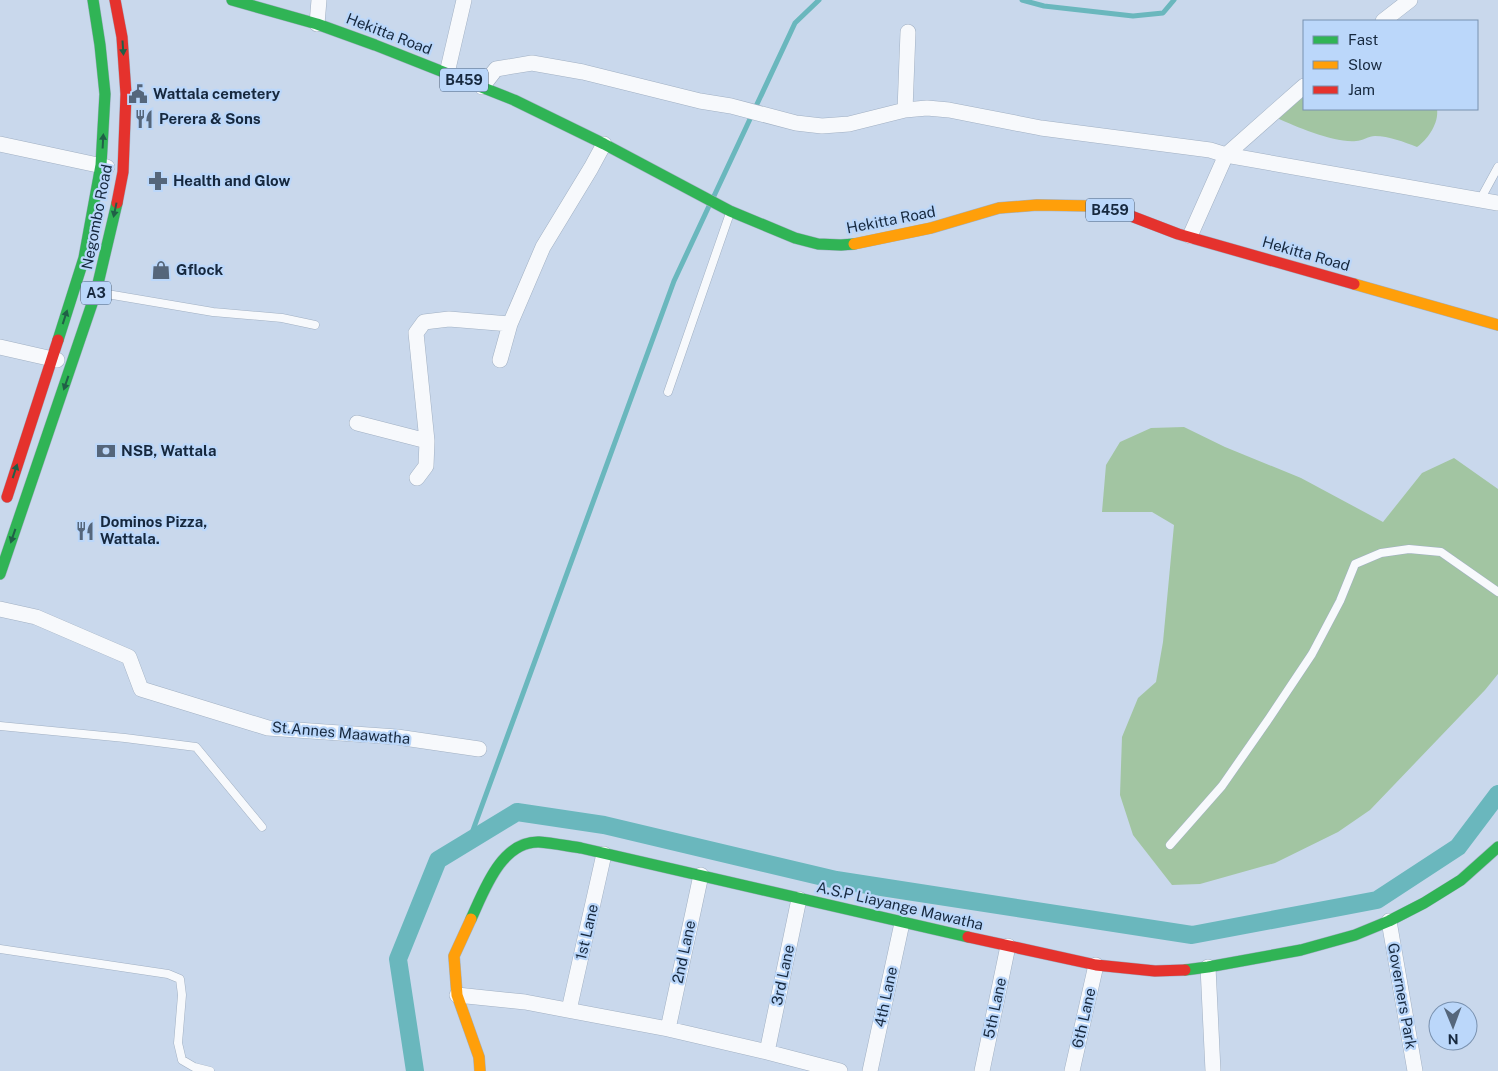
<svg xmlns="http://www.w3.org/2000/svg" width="1498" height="1071" font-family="'Public Sans',sans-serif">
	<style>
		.green { fill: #a2c5a2 }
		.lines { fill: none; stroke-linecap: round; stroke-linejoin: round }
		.stream { stroke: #6ab7bd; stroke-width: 5 }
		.canal { stroke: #6ab7bd; stroke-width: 18 }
		.lane-casing { stroke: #a1b0c3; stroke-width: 9 }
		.street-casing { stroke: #a1b0c3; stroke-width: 16 }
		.fast-casing { stroke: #a1b0c3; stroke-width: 12 }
		.slow-casing { stroke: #a1b0c3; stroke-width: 12 }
		.jam-casing { stroke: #a1b0c3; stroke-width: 12 }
		.lane { stroke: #f7f9fc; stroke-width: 8 }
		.street { stroke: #f7f9fc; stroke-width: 15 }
		.fast { stroke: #30b455; stroke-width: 11 }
		.slow { stroke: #ff9f0a; stroke-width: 11 }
		.jam { stroke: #e5322d; stroke-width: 11 }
		.oneway { fill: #206047 }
		.labels { text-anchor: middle; stroke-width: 4.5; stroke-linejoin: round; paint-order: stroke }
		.shield { fill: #bbd7fa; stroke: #485c76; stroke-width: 1 }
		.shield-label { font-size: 14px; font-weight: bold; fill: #16283e }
		.street-label { font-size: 15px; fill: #16283e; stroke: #bbd7fa }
		.poi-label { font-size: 15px; font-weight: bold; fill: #16283e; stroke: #bbd7fa; text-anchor: start }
	</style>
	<rect width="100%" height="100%" fill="#c9d8ec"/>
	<path class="green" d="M1304 92V109H1437C1439 123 1428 139 1417 147 1404 142 1389 136 1375 136 1369 136 1362 141 1356 141 1334 143 1297 127 1277 118Z
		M1184 427 1225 447 1301 478 1383 522 1422 473 1454 458 1498 489V674L1485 690 1370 810 1338 832 1275 863 1200 884 1172 885 1133 835 1120 795 1122 737 1138 698 1156 682 1163 642 1174 525 1152 512H1102L1106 465 1120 442 1151 428Z"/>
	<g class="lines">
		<path class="stream" d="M1022 0 1044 6 1133 16 1163 13 1174 0
			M714 196 795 23 819 0
			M469 841 674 281 709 206"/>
		<path class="canal" d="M415 1071 398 959 438 860 517 812 604 825 836 880 1192 935 1377 900 1458 847 1498 794"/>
		<g class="lane-casing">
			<path id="lane" d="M1480 200 1498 167
				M101 293 213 312 282 318 315 325
				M668 392 730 213
				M0 726 125 738 196 747 262 827
				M1170 845 1222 786 1270 717 1312 654 1340 601 1355 564 1381 553 1409 549 1441 552 1498 592
				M0 949 168 974 180 979 182 995 178 1043 182 1060 194 1067 210 1071"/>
		</g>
		<g class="street-casing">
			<path id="street" d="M1383 21 1410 0
				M317 24 319 0
				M447 73 464 0
				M482 87 496 69 532 63 583 72 700 101 731 106 796 123 822 126 849 124 905 110 927 108 949 110 1041 128 1210 150 1226 155 1498 203
				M905 110 908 32
				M0 144 107 167
				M1190 236 1226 155 1304 86
				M0 347 57 360
				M500 360 510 324 543 247 591 168 604 144
				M357 423 427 441
				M417 478 426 466 427 441 416 333 424 322 449 319 510 324
				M0 609 36 617 129 657 141 689 268 728 397 737 479 749
				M1389 921 1415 1071
				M1208 967 1213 1071
				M457 995 525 1002 668 1029 767 1052 840 1071
				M569 1010 604 854
				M668 1029 701 875
				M767 1052 799 899
				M870 1071 902 923
				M982 1071 1008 946
				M1072 1071 1096 965"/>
		</g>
		<g class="fast-casing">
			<path id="fast" d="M232 0 317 24 375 45 514 100 604 144 730 211 795 238 818 244 841 245 854 244
				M58 340 84 258 101 165 105 94 100 45 93 0
				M0 574 96 292 117 203
				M471 919C484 891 501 841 539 842 553 843 567 846 581 848L968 937
				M1185 970 1208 967 1301 950 1355 935 1389 921 1424 903 1461 880 1498 847"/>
		</g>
		<g class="slow-casing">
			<path id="slow" d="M854 244 931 228 999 208 1037 205 1095 206 1131 216
				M1354 284 1498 325
				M471 919 454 956 457 995 479 1057 480 1071"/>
		</g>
		<g class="jam-casing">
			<path id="jam" d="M115 0 122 37 126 94 123 172 117 203
				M1131 216 1178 234 1354 284
				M7 497 58 340
				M968 937 1096 965 1155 971 1185 970"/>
		</g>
		<use href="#lane" class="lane"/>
		<use href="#street" class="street"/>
		<use href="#fast" class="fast"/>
		<use href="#slow" class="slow"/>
		<use href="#jam" class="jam"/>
	</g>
	<defs><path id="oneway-solid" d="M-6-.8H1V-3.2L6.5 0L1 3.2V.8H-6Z" transform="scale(1.25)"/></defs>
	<g class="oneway">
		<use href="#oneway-solid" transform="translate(123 48) rotate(86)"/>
		<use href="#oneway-solid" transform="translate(103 141) rotate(-87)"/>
		<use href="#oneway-solid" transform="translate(115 210) rotate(102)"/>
		<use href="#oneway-solid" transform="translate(65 317) rotate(-72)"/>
		<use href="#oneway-solid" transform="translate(66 383) rotate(109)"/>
		<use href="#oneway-solid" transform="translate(15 471) rotate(-72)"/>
		<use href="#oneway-solid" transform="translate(13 536) rotate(109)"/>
	</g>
	<defs>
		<g id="civic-bare" transform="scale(1.5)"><path d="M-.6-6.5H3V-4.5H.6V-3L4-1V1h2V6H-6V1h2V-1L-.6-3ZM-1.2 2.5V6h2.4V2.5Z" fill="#55667b" stroke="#bbd7fa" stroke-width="2.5" paint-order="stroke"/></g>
		<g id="restaurant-bare" transform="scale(1.5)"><path d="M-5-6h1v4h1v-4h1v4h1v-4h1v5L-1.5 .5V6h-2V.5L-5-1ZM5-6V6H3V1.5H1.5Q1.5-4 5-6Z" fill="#55667b" stroke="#bbd7fa" stroke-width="2.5" paint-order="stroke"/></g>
		<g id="pharmacy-bare" transform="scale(1.5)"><path d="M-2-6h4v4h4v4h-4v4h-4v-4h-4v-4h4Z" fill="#55667b" stroke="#bbd7fa" stroke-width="2.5" paint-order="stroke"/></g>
		<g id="shop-bare" transform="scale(1.5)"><path d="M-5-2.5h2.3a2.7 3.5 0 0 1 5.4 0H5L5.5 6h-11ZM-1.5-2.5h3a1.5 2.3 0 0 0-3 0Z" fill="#55667b" stroke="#bbd7fa" stroke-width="2.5" paint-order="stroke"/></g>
		<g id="bank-bare" transform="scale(1.5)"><path d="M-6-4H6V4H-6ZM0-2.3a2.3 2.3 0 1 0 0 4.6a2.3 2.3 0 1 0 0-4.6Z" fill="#55667b" stroke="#bbd7fa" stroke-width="2.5" paint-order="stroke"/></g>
	</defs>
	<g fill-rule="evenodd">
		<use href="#civic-bare" x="138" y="94"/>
		<use href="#restaurant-bare" x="144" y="119"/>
		<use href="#pharmacy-bare" x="158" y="181"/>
		<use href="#shop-bare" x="161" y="270"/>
		<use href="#bank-bare" x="106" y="451"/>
		<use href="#restaurant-bare" x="85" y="531"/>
	</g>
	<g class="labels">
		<g class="shield">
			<rect x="440" y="68.5" width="48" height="23" rx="4"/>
			<rect x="1086" y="198.5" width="48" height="23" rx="4"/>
			<rect x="81" y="281.5" width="30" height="23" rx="4"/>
		</g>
		<g class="shield-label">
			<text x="464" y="85">B459</text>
			<text x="1110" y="215">B459</text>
			<text x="96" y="298">A3</text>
		</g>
		<g class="street-label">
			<text transform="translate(389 34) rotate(21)" y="5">Hekitta Road</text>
			<text transform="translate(97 217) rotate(-79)" y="5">Negombo Road</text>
			<text transform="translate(891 220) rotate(-11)" y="5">Hekitta Road</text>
			<text transform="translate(1306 254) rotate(16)" y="5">Hekitta Road</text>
			<text transform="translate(341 733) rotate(5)" y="5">St.Annes Maawatha</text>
			<text transform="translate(900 906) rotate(13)" y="5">A.S.P Liayange Mawatha</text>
			<text transform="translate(587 932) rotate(-77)" y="5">1st Lane</text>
			<text transform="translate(684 952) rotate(-78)" y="5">2nd Lane</text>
			<text transform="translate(783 975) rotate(-78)" y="5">3rd Lane</text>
			<text transform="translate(1402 996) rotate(80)" y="5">Governers Park</text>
			<text transform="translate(886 997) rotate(-78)" y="5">4th Lane</text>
			<text transform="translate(995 1008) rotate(-78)" y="5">5th Lane</text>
			<text transform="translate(1084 1018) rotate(-77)" y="5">6th Lane</text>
		</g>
		<g class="poi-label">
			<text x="153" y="99">Wattala cemetery</text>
			<text x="159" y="124">Perera &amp; Sons</text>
			<text x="173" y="186">Health and Glow</text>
			<text x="176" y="275">Gflock</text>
			<text x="121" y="456">NSB, Wattala</text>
			<text x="100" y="527">Dominos Pizza,<tspan x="100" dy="17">Wattala.</tspan></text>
		</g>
	</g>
	<rect x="1303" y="20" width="175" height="90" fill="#bbd7fa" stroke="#7991af"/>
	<rect x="1313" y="36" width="25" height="8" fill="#30b455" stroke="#7991af"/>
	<text x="1348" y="45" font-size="15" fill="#16283e">Fast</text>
	<rect x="1313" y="61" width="25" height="8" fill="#ff9f0a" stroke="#7991af"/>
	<text x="1348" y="70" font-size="15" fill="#16283e">Slow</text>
	<rect x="1313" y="86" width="25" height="8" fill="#e5322d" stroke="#7991af"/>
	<text x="1348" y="95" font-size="15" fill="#16283e">Jam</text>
	<g transform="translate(1453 1026) rotate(179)"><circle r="24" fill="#bbd7fa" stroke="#7991af"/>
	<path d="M0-4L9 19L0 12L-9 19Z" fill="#55667b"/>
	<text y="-8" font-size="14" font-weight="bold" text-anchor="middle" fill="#16283e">N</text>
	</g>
</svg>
